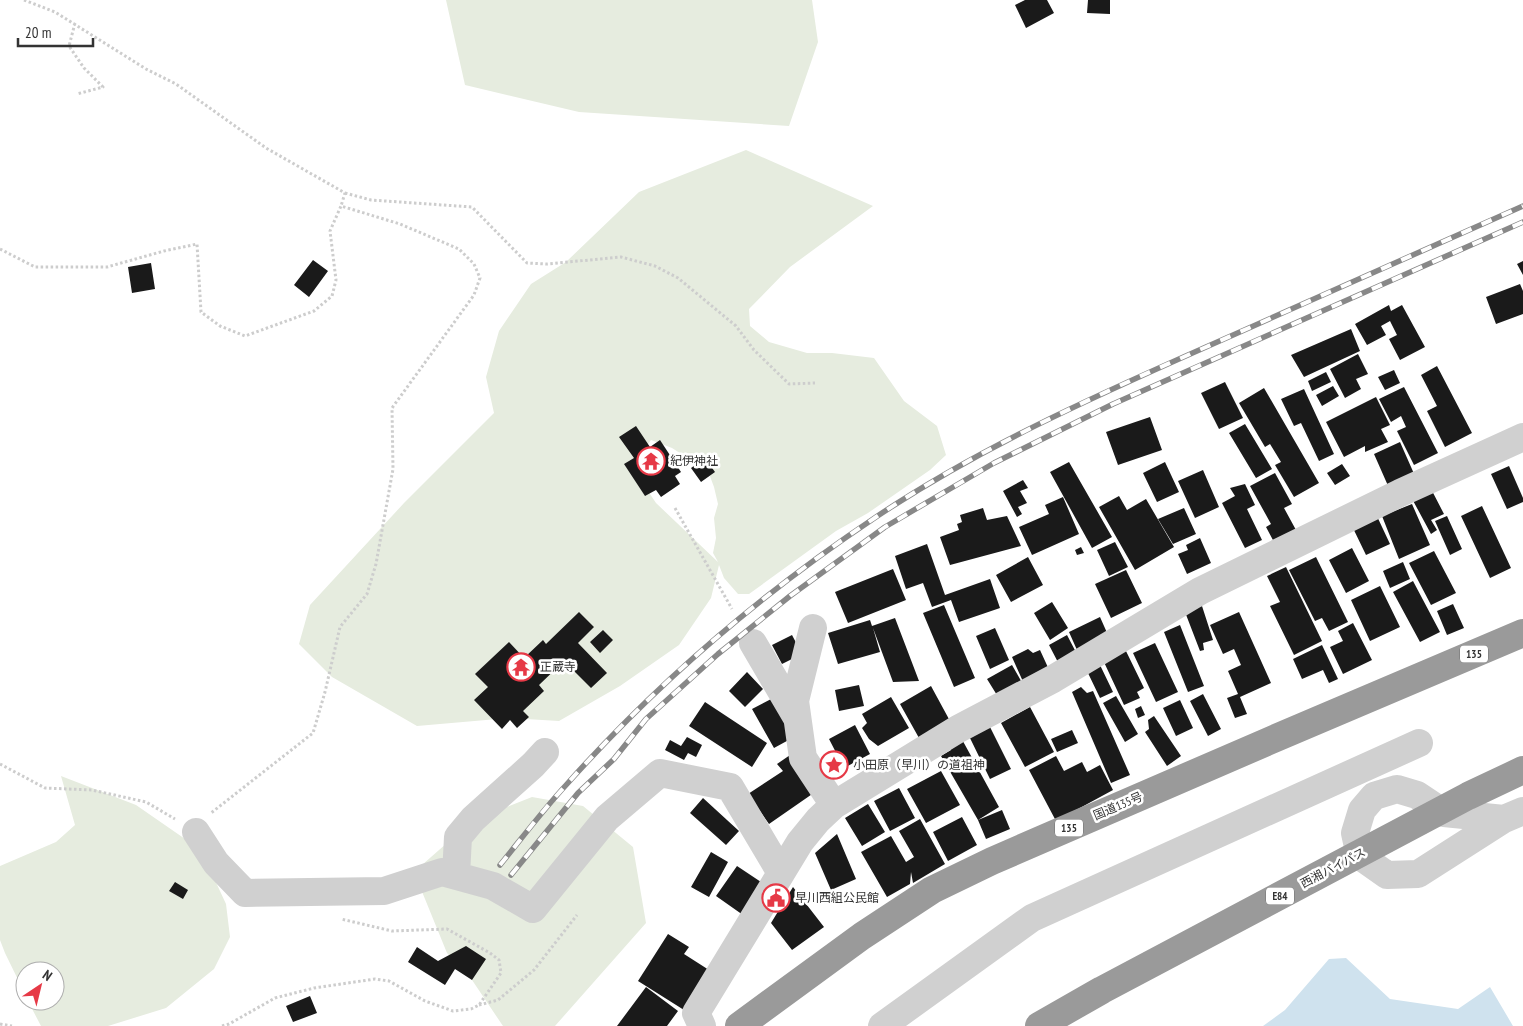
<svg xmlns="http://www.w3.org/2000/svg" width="1523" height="1026" font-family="'PT Sans Narrow','Noto Sans JP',sans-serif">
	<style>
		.green { fill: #e6ecdf; fill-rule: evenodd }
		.water { fill: #cfe2ee }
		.building { fill: #1a1a1a }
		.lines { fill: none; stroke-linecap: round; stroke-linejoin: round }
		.path { stroke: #cdcdcd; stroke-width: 3; stroke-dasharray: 2.5 2.5; stroke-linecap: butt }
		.minor { stroke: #d0d0d0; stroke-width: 28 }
		.highway { stroke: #9a9a9a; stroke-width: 28 }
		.rail-casing { stroke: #888; stroke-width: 5.5 }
		.rail { stroke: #fff; stroke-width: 4; stroke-dasharray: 11; stroke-linecap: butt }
		.highway-bridge { stroke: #9a9a9a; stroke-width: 28 }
		.labels { text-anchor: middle; stroke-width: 5; stroke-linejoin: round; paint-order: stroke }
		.shield { fill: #fff; stroke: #707070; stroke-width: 1 }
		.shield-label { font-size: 11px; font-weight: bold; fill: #333 }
		.poi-label { font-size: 12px; fill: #333; stroke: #fff; text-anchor: start }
		.street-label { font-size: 12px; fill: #333; stroke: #fff }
	</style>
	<rect width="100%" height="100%" fill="#fff"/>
	<path class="green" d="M446 0H812L818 42 789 126 579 112 465 85Z
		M746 150 873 206 790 267 749 309 750 326 769 342 807 353H832L874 358 904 401 937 426 946 455 930 470 868 513 836 531 749 594H738L724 578 719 565 711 598 679 645 620 686 559 721 509 718 417 726 332 677 299 644 310 605 404 503 494 413 486 377 499 331 531 284 566 262 639 192ZM651 440 672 448 708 471 714 487 718 504 714 518 716 538 713 553 718 562 656 503 640 479 638 458Z
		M61 776 136 805 201 850 226 904 230 937 214 969 166 1008 108 1026H41L28 1001H55V971H25V994L5 953 0 940V866L56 842 75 825Z
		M532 797 583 806 633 847 646 923 555 1026H503L472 980 447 953 414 872 472 821Z"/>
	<path class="water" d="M1346 958 1390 999 1458 1009 1490 987 1513 1026H1263L1285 1010 1329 959Z"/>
	<path class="building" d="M1025 0H1047L1054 13 1026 28 1015 5Z
		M1088 0H1110V14L1087 13Z
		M313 260 328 271 309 297 294 285Z
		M1523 261V275L1517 264Z
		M151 263 155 289 132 293 128 267Z
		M1520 284 1523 291V314L1496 324 1486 297Z
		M1389 305 1391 311 1402 305 1425 347 1400 360 1389 339 1397 335 1390 321 1381 326 1386 335 1367 345 1355 324Z
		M1351 329 1360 351 1304 377 1291 355Z
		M1358 354 1368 374 1356 379 1361 389 1345 398 1330 369Z
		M1437 366 1472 433 1445 447 1427 411 1437 406 1421 375Z
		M1394 370 1400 383 1385 390 1378 377Z
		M1326 372 1331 382 1312 391 1308 381Z
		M1225 382 1243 418 1219 429 1201 393Z
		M1333 386 1339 396 1322 406 1316 395Z
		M1404 387 1438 453 1414 465 1397 431 1406 427 1401 416 1391 422 1379 399Z
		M1264 388 1319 483 1294 497 1275 465 1281 462 1270 444 1265 447 1239 403Z
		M1304 389 1334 454 1319 461 1301 423 1294 426 1281 399Z
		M1376 397 1390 425 1381 429 1388 442 1365 452V446L1344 457 1326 422Z
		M1150 417 1162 450 1118 465 1106 432Z
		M1245 424 1272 469 1256 478 1229 433Z
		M636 426 650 447 660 440 681 472 675 476 680 484 661 497 656 490 645 496 624 464 634 458 619 437Z
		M1400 442 1415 476 1389 488 1374 454Z
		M705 458 715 472 701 482 691 468Z
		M1069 462 1112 537 1092 548 1050 472Z
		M1165 462 1179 492 1157 502 1143 473Z
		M1342 464 1350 476 1335 485 1327 473Z
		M1509 466 1523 498V502L1507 509 1491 474Z
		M1203 470 1219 507 1195 518 1178 481Z
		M1275 473 1292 504 1284 508 1296 530 1274 542 1266 527 1271 524 1250 486Z
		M1023 480 1028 488 1020 491 1027 503 1018 507 1022 514 1017 517 1003 491Z
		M1245 484 1255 505 1247 509 1262 540 1245 548 1222 503 1235 496 1230 488Z
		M1429 485 1444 514 1431 520 1437 530 1431 534 1410 495Z
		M1119 496 1127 510 1146 499 1174 547 1135 570 1099 507Z
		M1063 497 1079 534 1032 555 1019 527 1049 514 1045 505Z
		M1412 504 1430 545 1399 559 1382 516Z
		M1482 506 1511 568 1490 578 1461 516Z
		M983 508 987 520 1007 516 1021 546 950 565 940 537 959 530 957 524 962 522 960 515Z
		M1184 508 1196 534 1173 544 1158 519Z
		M1375 512 1390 544 1366 555 1351 524Z
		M1447 516 1462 549 1450 555 1435 521Z
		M1200 538 1211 563 1187 574 1178 554 1188 550 1186 545Z
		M1115 542 1128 567 1109 576 1097 550Z
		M927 544 945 595 990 579 1000 608 959 622 951 600 932 607 923 583 906 589 895 556Z
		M1081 547 1084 553 1077 555 1075 550Z
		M1352 548 1369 581 1346 593 1329 560Z
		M1434 551 1456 593 1431 605 1409 563Z
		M1028 557 1043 585 1011 602 996 575Z
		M1316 557 1348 622 1329 631 1322 618 1315 621 1289 570Z
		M1403 562 1410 579 1390 588 1383 571Z
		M1286 567 1322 641 1294 655 1270 606 1280 602 1267 576Z
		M893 569 906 600 848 623 835 592Z
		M1126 570 1142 603 1111 618 1095 584Z
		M1413 581 1440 632 1420 642 1393 592Z
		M1380 586 1400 627 1370 641 1351 600Z
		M1052 602 1068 628 1050 640 1034 613Z
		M1453 604 1464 628 1447 635 1437 611Z
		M944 605 975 678 954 687 923 613Z
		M1202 606 1213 640 1203 643 1204 650 1200 651 1185 612Z
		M579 612 594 627 578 643 607 673 591 688 564 661 539 685 544 691 523 711 529 717 517 728 510 720 502 729 474 700 488 687 475 674 509 642 524 658 543 640 546 644Z
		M1239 612 1271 683 1240 697 1247 714 1235 718 1227 698 1238 694 1228 671 1241 665 1234 649 1223 654 1210 625Z
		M1100 617 1108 635 1077 650 1069 632Z
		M895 618 919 681 893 682 873 628 880 652 838 664 828 633 870 620 872 626Z
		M1353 623 1372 660 1343 674 1330 647 1343 641 1338 631Z
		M1180 625 1204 686 1188 692 1164 632Z
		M995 628 1009 660 990 669 976 636Z
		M603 630 613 640 600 653 590 642Z
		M792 635 802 654 782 664 772 645Z
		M1067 635 1079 658 1061 668 1049 645Z
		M1155 643 1178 692 1156 702 1133 653Z
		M1322 645 1338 679 1329 683 1323 670 1302 679 1293 659Z
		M1028 649 1033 653 1040 650 1051 674 1025 686 1012 657Z
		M1125 649 1144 688 1137 692 1140 698 1124 705 1103 660Z
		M1012 665 1024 686 1000 700 987 679Z
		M1100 665 1113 692 1100 698 1087 671Z
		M747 672 763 689 745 707 729 691Z
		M859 685 864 706 839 711 835 690Z
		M931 686 950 721 919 738 900 704Z
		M1081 687 1087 693 1093 691 1130 775 1111 783 1072 692Z
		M1203 694 1221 729 1208 736 1190 701Z
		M1116 696 1138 734 1125 742 1103 703Z
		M775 697 796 736 774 748 752 709Z
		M891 697 909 728 878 746 869 739 862 728 867 723 862 714Z
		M1180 700 1193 728 1176 736 1163 708Z
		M705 702 767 743 752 767 689 726Z
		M1141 706 1145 715 1138 718 1135 709Z
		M1030 707 1054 752 1025 767 1001 723Z
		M1154 716 1181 756 1167 766 1145 732 1149 729 1148 720Z
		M855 725 870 754 844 768 829 739Z
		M989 725 1011 769 990 779 969 736Z
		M1072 730 1078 743 1057 752 1051 739Z
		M959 734 999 807 978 820 941 756 951 750 946 741Z
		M687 737 702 745 696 757 688 753 684 760 665 750 670 740 681 746Z
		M793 753 818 790 769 824 748 794 783 771 777 764Z
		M1056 756 1064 771 1082 762 1087 772 1100 765 1113 790 1056 821 1029 770Z
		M941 771 960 805 926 823 907 789Z
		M899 788 915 818 890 831 874 801Z
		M703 798 739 831 726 845 690 813Z
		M868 804 885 832 862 846 845 818Z
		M1002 810 1010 829 986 839 978 820Z
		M962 817 977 845 948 861 933 832Z
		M920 819 945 864 913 883 911 872 910 884 887 897 861 852 891 836 906 862 914 857 899 831Z
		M837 834 856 879 831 890 815 853Z
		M711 852 728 862 709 897 691 887Z
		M737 866 764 884 743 915 716 896Z
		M175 882 188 890 183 899 169 891Z
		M793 887 824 927 792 950 771 923Z
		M668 934 689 947 684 954 709 970 684 1010 638 981Z
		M466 946 486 959 472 980 455 969 445 985 408 962 417 947 438 961Z
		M646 987 678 1011 667 1026H617Z
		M310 996 317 1013 293 1022 286 1006Z"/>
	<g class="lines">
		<path class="path" d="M24 0 55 12 146 69 176 84 266 148 345 193 341 206
			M75 23 69 46 84 68 103 87 77 94
			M345 193 371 200 472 207 527 263 547 264 621 257 655 266 678 278 736 326 754 350 789 384 815 383
			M0 249 35 267H107L164 251 197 244 201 312 220 326 245 336 314 311 332 296 336 280 330 231 341 206 400 224 459 249 474 264 480 278 474 295 392 408 393 469 376 564 367 594 340 627 325 692 313 733 211 813
			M675 508 732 609
			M0 764 45 788 92 790 146 802 175 819
			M479 1005 498 1000 534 970 577 915
			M0 1024 12 1026
			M222 1026 229 1024 275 998 314 988 375 979 389 981 425 1001 453 1011 471 1009 479 1005 501 973 499 960 490 953 447 929 392 931 341 919"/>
		<path class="minor" d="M813 628 795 701 803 758 834 805
			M753 643 797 718
			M1504 819 1444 813 1417 795 1397 789 1374 796 1362 810 1355 833 1360 856 1387 875 1418 874 1504 819 1523 811
			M196 832 216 863 245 893 384 891 442 872 493 886 533 909 607 818 660 773 730 787 781 873
			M456 875 458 837 473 819 533 765 545 752
			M702 1026 696 1013 800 842 818 820 834 805 958 729 1053 679 1200 591 1400 493 1523 437
			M882 1026 1032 918 1419 743"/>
		<path class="highway" d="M739 1026 862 936 932 890 992 861 1269 741 1523 633"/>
		<g class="rail-casing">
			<path id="rail" d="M500 865C522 838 543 810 567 784 658 682 762 593 876 517 979 448 1093 397 1206 347 1312 300 1417 253 1523 206
				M511 875 578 793 614 759 646 719 718 654 790 596 885 527 994 463 1113 404 1523 222"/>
		</g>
		<use href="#rail" class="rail"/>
		<path class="highway-bridge" d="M1039 1026 1102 990 1468 796 1523 770"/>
	</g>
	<defs>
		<g id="temple-ring" transform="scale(1.4375)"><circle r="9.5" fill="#fff" stroke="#e63946" stroke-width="1.5"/><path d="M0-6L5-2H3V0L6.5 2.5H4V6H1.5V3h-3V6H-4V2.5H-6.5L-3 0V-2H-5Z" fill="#e63946"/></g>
		<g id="sight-ring" transform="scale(1.4375)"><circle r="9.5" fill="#fff" stroke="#e63946" stroke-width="1.5"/><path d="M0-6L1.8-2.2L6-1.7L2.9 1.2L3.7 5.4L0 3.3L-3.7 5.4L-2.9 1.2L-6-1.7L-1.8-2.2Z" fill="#e63946"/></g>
		<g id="civic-ring" transform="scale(1.4375)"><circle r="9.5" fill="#fff" stroke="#e63946" stroke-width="1.5"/><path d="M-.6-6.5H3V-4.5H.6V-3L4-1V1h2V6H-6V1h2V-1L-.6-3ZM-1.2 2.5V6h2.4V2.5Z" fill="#e63946"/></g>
	</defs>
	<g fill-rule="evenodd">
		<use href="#temple-ring" x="651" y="461"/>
		<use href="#temple-ring" x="521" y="667"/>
		<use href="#sight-ring" x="834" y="765"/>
		<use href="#civic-ring" x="776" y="898"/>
	</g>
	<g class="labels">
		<g class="shield">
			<rect x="1460" y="645.5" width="28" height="17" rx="4"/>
			<rect x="1055" y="819.5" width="28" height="17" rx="4"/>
			<rect x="1266" y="887.5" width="28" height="17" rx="4"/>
		</g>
		<g class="shield-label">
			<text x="1474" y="658">135</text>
			<text x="1069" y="832">135</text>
			<text x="1280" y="900">E84</text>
		</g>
		<g class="poi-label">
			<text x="670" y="465">紀伊神社</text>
			<text x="540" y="671">正蔵寺</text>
			<text x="853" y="769">小田原（早川）の道祖神</text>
			<text x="795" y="902">早川西組公民館</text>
		</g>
		<g class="street-label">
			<text transform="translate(1118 806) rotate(-23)" y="4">国道135号</text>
			<text transform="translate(1333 868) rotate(-28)" y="4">西湘バイパス</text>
		</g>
	</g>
	<g transform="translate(40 986) rotate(35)"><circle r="24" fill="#ffffff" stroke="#adadad"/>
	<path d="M0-4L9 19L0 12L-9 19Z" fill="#e63946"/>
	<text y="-8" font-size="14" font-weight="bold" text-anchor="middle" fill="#333333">N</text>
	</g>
	<path d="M18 38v8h75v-8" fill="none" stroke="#333333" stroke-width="2.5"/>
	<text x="25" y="38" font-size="15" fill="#333333" stroke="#ffffff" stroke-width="4" paint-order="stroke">20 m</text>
</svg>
